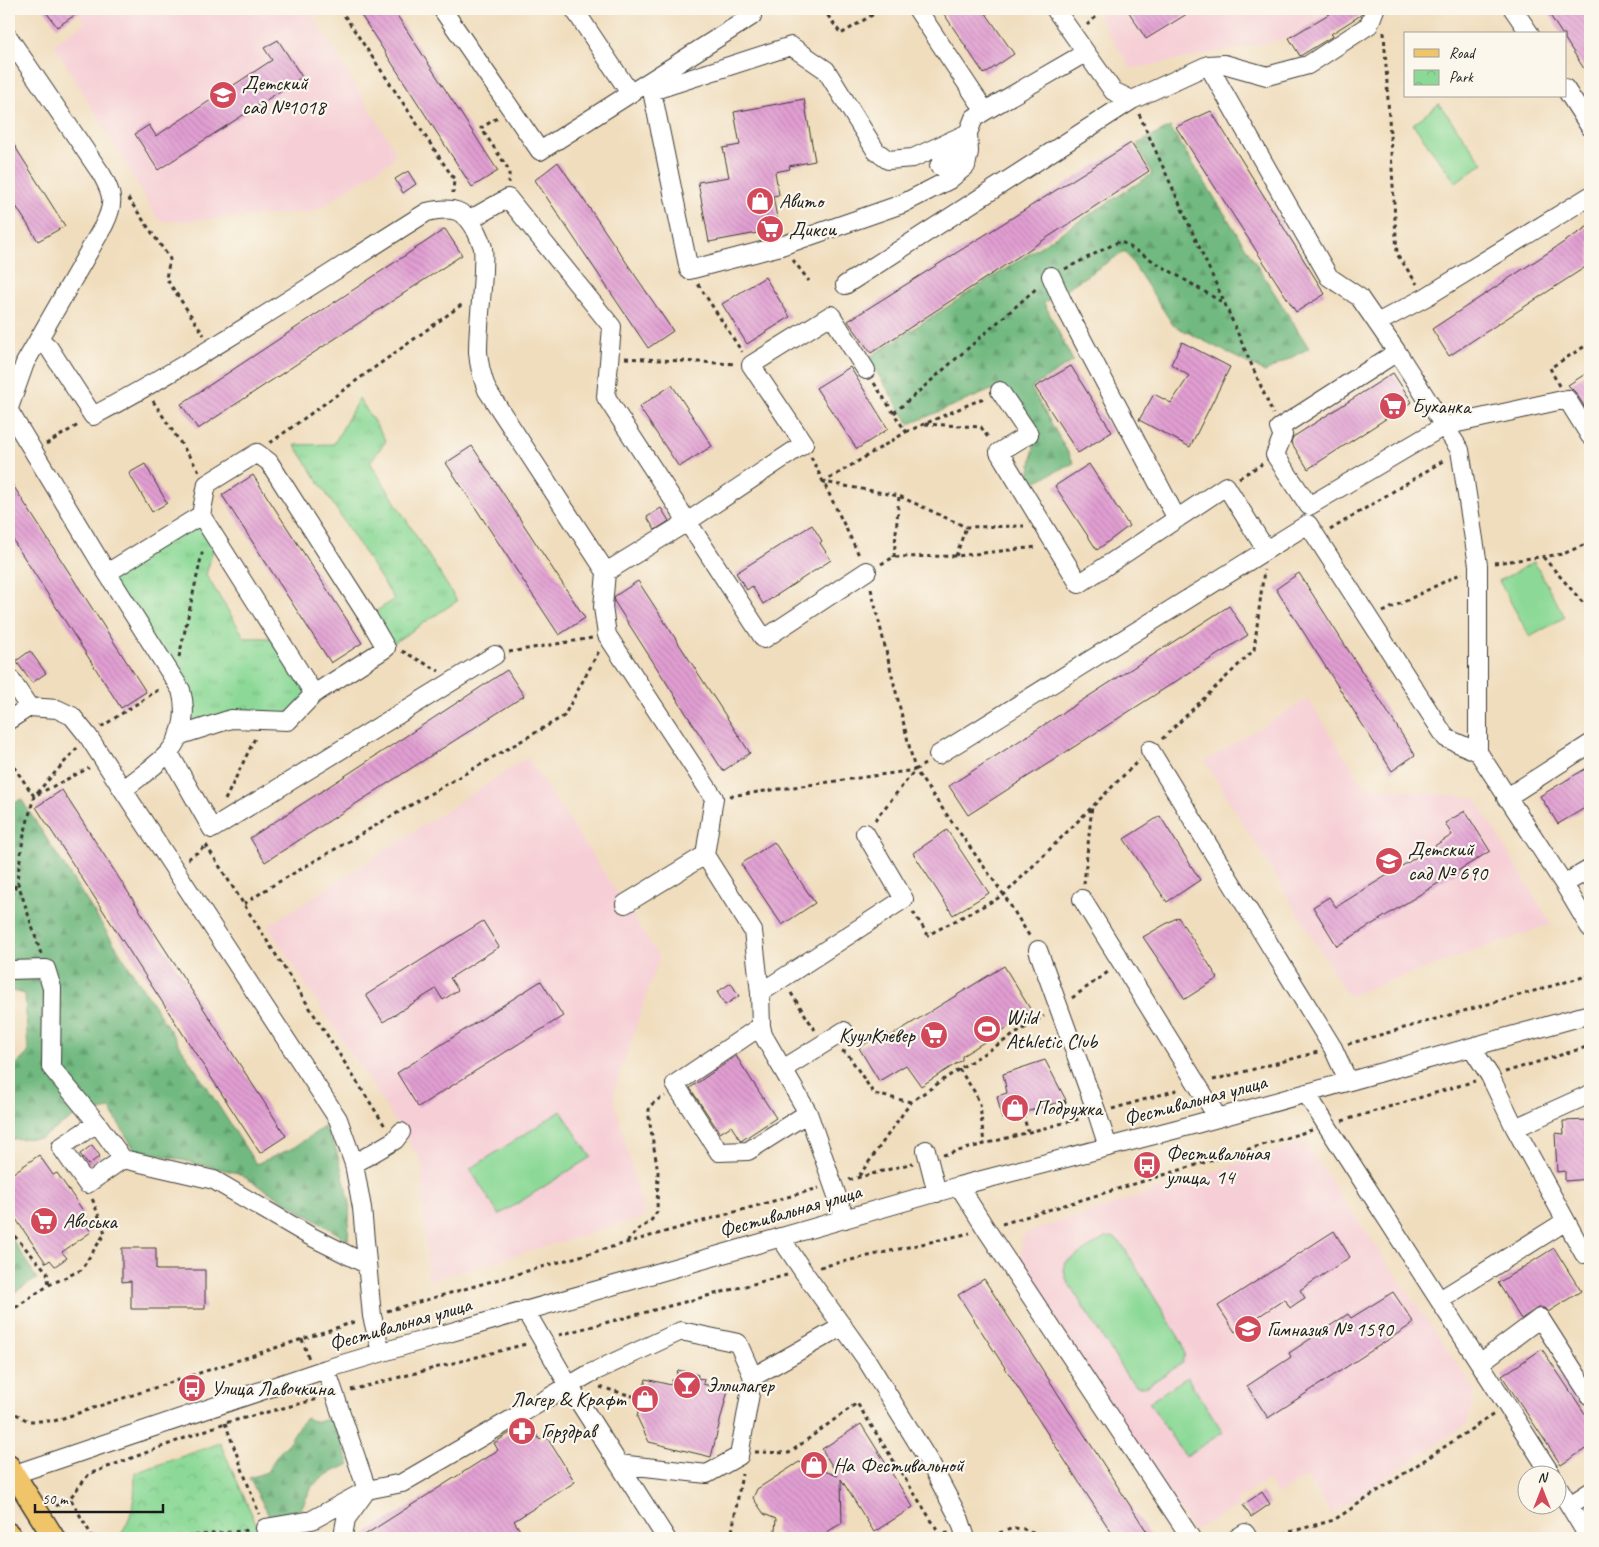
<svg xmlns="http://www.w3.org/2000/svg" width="1599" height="1547" font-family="Caveat,sans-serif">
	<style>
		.built { fill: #f6cfd6 }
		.grass { fill: url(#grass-tufts); stroke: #547a5a }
		.forest { fill: url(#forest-firs); stroke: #466a4e }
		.park { fill: url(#park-crowns); stroke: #547a5a }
		.pitch { fill: #8cd997; stroke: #547a5a }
		.building { fill: url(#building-back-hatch) }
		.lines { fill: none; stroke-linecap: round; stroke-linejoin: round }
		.minor-casing { stroke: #3c3934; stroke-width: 20 }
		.major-casing { stroke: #3c3934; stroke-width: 24 }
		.path { stroke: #3c3934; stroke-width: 3; stroke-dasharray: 4 4; stroke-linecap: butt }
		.minor { stroke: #fff; stroke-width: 18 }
		.major { stroke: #f0c469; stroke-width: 21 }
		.labels { text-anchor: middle; stroke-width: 4.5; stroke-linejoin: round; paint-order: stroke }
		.poi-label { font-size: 21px; fill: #1c1c1c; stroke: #fbf7ec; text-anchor: start }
		.street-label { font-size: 21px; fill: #1c1c1c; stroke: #fbf7ec }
	</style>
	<defs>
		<pattern id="grass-tufts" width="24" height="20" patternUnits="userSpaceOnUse" patternTransform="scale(1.25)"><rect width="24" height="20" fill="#8cd997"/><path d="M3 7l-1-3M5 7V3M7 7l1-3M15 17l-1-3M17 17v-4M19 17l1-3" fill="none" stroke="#78ba82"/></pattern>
		<pattern id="forest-firs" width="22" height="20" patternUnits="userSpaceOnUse" patternTransform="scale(1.25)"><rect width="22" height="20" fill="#71b980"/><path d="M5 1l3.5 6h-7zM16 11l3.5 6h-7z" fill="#619e6e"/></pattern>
		<pattern id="park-crowns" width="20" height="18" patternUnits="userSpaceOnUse" patternTransform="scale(1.25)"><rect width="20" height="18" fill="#8cd997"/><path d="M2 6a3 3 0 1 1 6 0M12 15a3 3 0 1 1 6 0" fill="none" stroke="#78ba82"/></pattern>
		<pattern id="building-back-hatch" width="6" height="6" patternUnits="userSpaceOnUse" patternTransform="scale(1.25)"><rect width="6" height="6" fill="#e19ed2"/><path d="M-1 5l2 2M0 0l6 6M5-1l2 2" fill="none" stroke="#c088b4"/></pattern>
	</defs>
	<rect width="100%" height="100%" fill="#fbf7ec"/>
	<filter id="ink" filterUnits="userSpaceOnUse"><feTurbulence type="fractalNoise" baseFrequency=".02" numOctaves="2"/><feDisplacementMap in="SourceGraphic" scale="10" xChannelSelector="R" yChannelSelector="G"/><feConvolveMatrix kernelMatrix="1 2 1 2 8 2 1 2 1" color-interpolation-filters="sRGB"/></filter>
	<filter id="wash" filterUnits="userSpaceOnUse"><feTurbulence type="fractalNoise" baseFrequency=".0096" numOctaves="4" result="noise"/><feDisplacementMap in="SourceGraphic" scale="20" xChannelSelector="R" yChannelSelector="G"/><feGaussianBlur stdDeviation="1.12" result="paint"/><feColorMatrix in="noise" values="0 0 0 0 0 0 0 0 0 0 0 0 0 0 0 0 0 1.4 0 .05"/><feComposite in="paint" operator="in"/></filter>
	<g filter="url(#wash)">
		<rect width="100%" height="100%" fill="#f0ddbd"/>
		<path class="built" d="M80 9H309L392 146 395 153 392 160 323 206 310 212 165 222 158 219 54 44 85 23 77 10Z
			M1094 9H1335L1286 39 1131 69Z
			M1308 699 1363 785 1475 798 1551 924 1348 996 1205 761Z
			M527 758 625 904 659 958 613 1095 645 1217 428 1281 421 1161 268 926Z
			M1304 1142 1475 1390 1468 1423 1331 1514 1306 1477 1277 1495 1268 1480 1236 1500 1238 1506 1193 1531 1023 1268 1021 1264 1022 1238 1026 1233Z"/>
		<path class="grass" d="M359 398 386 441 370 462 457 601 386 648 368 617 394 599 295 445 334 444Z
			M201 515 216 539 206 575 245 638H279L314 694 288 721 231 719 178 736 185 704 107 573Z"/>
		<path class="forest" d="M1170 127 1309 348 1265 372 1173 325 1125 251 1044 303 1073 361 1031 388 1074 463 1028 485 1035 439 1001 386 909 424 868 358 1152 174 1137 144Z
			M21 799 256 1164 293 1148 324 1127 336 1149 350 1202 348 1240 238 1173 134 1149 110 1109 77 1115 41 1138 10 1139 9 1137V1072L28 1053 25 994 9 990V807Z
			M9 1234 37 1279 9 1295Z
			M332 1417 350 1464 328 1474 312 1486 301 1509 286 1516 271 1519 249 1478 267 1472 278 1454 287 1445 300 1424 306 1418C316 1423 321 1422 332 1417Z"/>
		<path class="park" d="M220 1443 262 1537 270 1538H118C134 1516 135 1499 135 1473Z"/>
		<path class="pitch" d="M1439 104 1483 163 1456 183 1413 124Z
			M1534 562 1565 617 1530 637 1499 581Z
			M561 1111 591 1157 499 1215 470 1169Z
			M1113 1237 1121 1243 1183 1344 1185 1354 1181 1364 1147 1386H1137L1128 1378 1066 1279 1064 1270 1066 1262 1105 1238Z
			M1187 1377 1223 1432 1185 1457 1149 1402Z"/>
		<g id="blocks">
			<path class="building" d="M44 9H84L57 27Z
				M357 9H393L498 171 472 187Z
				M951 9H983L1014 54 984 74 944 14Z
				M1127 9H1195L1146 39Z
				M1337 9H1364L1361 15 1331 34 1333 36 1300 56 1289 38Z
				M1546 9H1582L1590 21V78L1565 39V34H1562Z
				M278 40 302 77 158 170 135 134 149 125 156 136 272 60 264 48Z
				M804 99 815 161 789 166 790 169 775 172 779 195 773 196 779 229 709 242 698 182 729 177 723 148 740 145 734 112Z
				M1211 111 1325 294 1296 312 1176 127Z
				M9 137 65 226 38 241 9 195Z
				M1131 143 1149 171 871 353 848 321Z
				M558 162 673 331 648 348 535 180Z
				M408 171 416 184 403 193 395 179Z
				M1590 225V264L1449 356 1432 329Z
				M445 229 462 255 198 429 181 404Z
				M765 277 790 317 747 344 722 304Z
				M1182 342 1230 367 1190 447 1139 420 1154 394 1171 403 1189 376 1171 364Z
				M1071 366 1112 432 1078 453 1035 387Z
				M850 367 888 429 857 449 816 388Z
				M1590 371V416L1576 393 1568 385Z
				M1393 373 1412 402 1308 469 1291 442 1293 437Z
				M672 385 712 446 679 467 639 407Z
				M472 446 585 618 559 635 446 463Z
				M145 464 167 503 152 512 129 473Z
				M1089 464 1129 526 1097 550 1055 486Z
				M253 475 362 643 331 663 222 495Z
				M9 479 146 692 121 708 9 534Z
				M661 508 669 521 655 530 647 517Z
				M812 525 822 541 820 543 831 560 763 604 752 586 747 590 736 573Z
				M1299 573 1415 755 1392 771 1276 589Z
				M638 581 750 753 723 771 614 601 615 596Z
				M1229 606 1248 635 968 815 949 786Z
				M30 651 46 673 32 683 16 661Z
				M507 670 524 696 265 862 250 838Z
				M1590 766V805L1558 824 1540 796Z
				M62 790 286 1136 260 1153 36 807Z
				M1465 811 1490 851 1337 946 1313 907 1329 897 1336 907 1452 835 1445 823Z
				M1160 816 1200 880 1167 902 1124 839Z
				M947 830 989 893 953 915 913 853Z
				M774 842 815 903 782 925 741 864Z
				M1178 917 1218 978 1185 999 1143 937Z
				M483 921 499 947 450 978 458 990 443 1000 436 989 383 1022 366 995Z
				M1004 966 1032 1012 962 1056V1060L921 1086 906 1065 879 1081 859 1048 885 1031 889 1037Z
				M541 981 563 1016 418 1107 397 1073Z
				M731 983 739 996 725 1005 717 992Z
				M736 1056 776 1118 741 1141 731 1126 720 1133 690 1088Z
				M1045 1060 1066 1100 1002 1119 997 1096 1007 1093 1003 1074Z
				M1590 1120V1179L1565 1181V1171L1557 1172 1555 1133 1564 1134 1563 1121Z
				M92 1145 100 1156 88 1165 80 1154Z
				M39 1155 53 1175 57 1173 84 1212 80 1215 91 1232 62 1252 67 1258 55 1266 50 1260 46 1263 9 1209V1176Z
				M1334 1231 1350 1257 1300 1290 1305 1298 1297 1303 1290 1308 1285 1299 1235 1332 1218 1306Z
				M122 1248H156V1270H205V1309H131V1281L122 1282Z
				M1554 1248 1581 1291 1548 1312 1544 1308H1538L1521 1319 1498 1283Z
				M984 1279 1151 1538H1115L958 1295Z
				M1393 1292 1414 1323 1268 1418 1247 1386 1291 1357 1289 1353 1348 1314 1351 1318Z
				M1542 1349 1590 1421V1446L1561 1465 1502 1376Z
				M678 1370 698 1375 697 1378 704 1379 703 1384 728 1390 711 1457 649 1442 637 1417 646 1379 671 1385 672 1380H675Z
				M528 1422 540 1440 546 1436 575 1482 514 1521 525 1538H360L498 1450 494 1443Z
				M861 1424 913 1507 874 1532 841 1479 842 1523 817 1538H781L775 1531 776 1519 764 1514 753 1498 757 1489 799 1462 838 1476 822 1449Z
				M1262 1492 1270 1504 1251 1517 1243 1505Z"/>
		</g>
	</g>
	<g filter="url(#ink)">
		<use href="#blocks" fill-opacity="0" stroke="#3c3934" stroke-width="1"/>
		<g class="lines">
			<g class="minor-casing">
				<path id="minor" d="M442 9 540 151 752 16 747 9
					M574 9 630 93
					M917 9 985 111 974 118 968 133 954 153 939 166
					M1055 9 1113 91 1132 100 1208 65 1329 277 1359 297 1377 323
					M1513 9 1530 34
					M9 38 102 175C113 195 115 203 104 225L25 363 9 408
					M791 46 826 70 876 151 888 160 913 158 968 133 969 152 966 166 949 180 902 204 781 246 689 270 652 91Z
					M1208 65 1224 64 1267 76 1308 65 1369 25 1375 9
					M1565 88 1590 127
					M985 111 1085 53
					M468 218 478 215 508 198 612 327 606 397 764 639 867 571
					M1051 276 1064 305 1177 519
					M845 285 1132 100
					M39 339 49 348 93 416C208 355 317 281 427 212 452 206 466 209 477 233 479 238 482 243 483 248 484 255 483 264 483 271 482 298 478 325 478 352 479 366 482 377 487 390L606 572 603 607 607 635 714 798 705 855 753 931 760 993 761 1026 763 1035 808 1113 845 1219
					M1397 352 1444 426 1309 506 1275 455 1283 435 1279 428Z
					M1397 352 1377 323 1426 297 1590 196
					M1000 391 1029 434 999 452 1079 584 1226 486 1266 550
					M9 411 107 573 181 690C187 711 184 734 169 752 160 763 135 780 123 790L338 1119 354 1164 362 1208 372 1316 381 1352
					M606 572 687 522 804 444 751 365 831 315 866 370
					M107 573 201 515
					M9 677 29 707
					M9 720 29 707 57 709 72 716 88 736 123 790
					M178 736 231 719 288 721 314 694 386 648 368 617 269 462 257 453 207 484 201 515 314 694
					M1150 750 1333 1048 1348 1081
					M1478 752V565L1460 450 1444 426 1567 399 1590 436
					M169 753 212 829 495 655
					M938 755 1308 524 1446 738 1478 752 1564 884 1590 928
					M1506 798 1590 744
					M1564 884 1590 869
					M1082 899 1218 1118
					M625 904 705 855
					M1038 950 1097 1113 1108 1147
					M9 970 46 969 52 988 51 1067 97 1123
					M760 993 904 899 865 833
					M761 1026 675 1084 719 1152 748 1151 808 1113
					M783 1069 844 1031
					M1306 1093 1551 1474
					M97 1123 123 1159 87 1184 61 1147Z
					M1515 1128 1590 1094
					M926 1150 937 1193
					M123 1159 214 1180 310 1236 366 1264
					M354 1164 395 1140 401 1132
					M959 1186 986 1229 1191 1538
					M1566 1221 1584 1254 1590 1250
					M780 1237 803 1271 866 1359 930 1463 960 1520 966 1538
					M1440 1300 1566 1221 1515 1128 1490 1076 1472 1048
					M525 1310 569 1386 666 1538
					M1480 1363 1540 1318 1590 1396
					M326 1369 367 1490 402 1483 589 1374 681 1331 738 1343 753 1377 739 1456 707 1474 619 1464
					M753 1377 843 1326
					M9 1476 326 1369 410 1344 959 1186 1196 1124 1590 1014
					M1556 1483 1589 1538
					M1570 1505 1590 1492
					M265 1528 312 1520 367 1490 346 1519 343 1536 344 1538
					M1237 1538 1245 1533 1248 1538"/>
			</g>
			<g class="major-casing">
				<path id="major" d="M9 1466 54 1538
					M9 1534 12 1538"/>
			</g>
			<path class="path" d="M340 9 454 179 453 193
				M823 9 841 34 882 9
				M1087 25 1098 15 1100 9
				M1384 32 1397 254 1417 284
				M1139 114 1225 304 1273 414
				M497 118 481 128 509 170V183
				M128 198 170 259 166 278 204 335
				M793 260 809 281
				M1065 269 1120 241 1225 304
				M698 284 742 352
				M625 358 736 364
				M874 383 906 432 824 482 899 496 966 527 1024 526
				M1559 386 1550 368 1590 343
				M153 401 199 471
				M894 413 1038 287
				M925 424 981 427 989 439
				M906 432 986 397
				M270 443 464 303
				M46 444 80 424
				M811 457 860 557
				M1239 478 1262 464
				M1330 530 1446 459
				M956 556 966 527
				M894 557 899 496
				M1543 557 1585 605 1590 607
				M1494 563 1563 554 1590 542
				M881 564 894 557 956 556 1037 547
				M9 571 10 573 9 574
				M871 589 915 770
				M1383 612 1462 573
				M402 651 439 671
				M509 652 592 638
				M179 657 203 549
				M101 727 161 688
				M1162 739 1254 650 1264 570
				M9 760 34 796 89 768
				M730 796 915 770 1004 895 1030 937
				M225 800 256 736
				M875 820 915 770 925 764
				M206 845 385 1126
				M188 859 206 846
				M1084 884 1092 806
				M9 904 17 881
				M244 904 270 887 564 716 599 651
				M913 912 928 935 1004 895 1139 760
				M41 954 17 880 23 839 34 796 78 747
				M791 993 815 1030
				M1072 998 1108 972
				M1348 1044 1590 975
				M842 1051 847 1053 874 1094 911 1102
				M959 1069 974 1091 980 1104 984 1145
				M1505 1072 1590 1046
				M1213 1080 1318 1052
				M1063 1101 1078 1114
				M1112 1109 1180 1089
				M1023 1114 1028 1132
				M1342 1121 1475 1081
				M943 1155 1082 1118
				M859 1176 911 1102 959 1069 1044 1016
				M849 1180 913 1163
				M1002 1224 1312 1130
				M9 1230 47 1272 49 1285
				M627 1242 637 1230 650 1222 657 1212 658 1172 649 1118V1107L657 1100 665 1096
				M820 1267 970 1233
				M387 1311 819 1188
				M9 1312 49 1285 81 1270 105 1233 92 1198
				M559 1335 787 1275
				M302 1339 309 1359
				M600 1387 636 1397
				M351 1390 526 1344
				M9 1410 28 1421H54L357 1321
				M225 1423 259 1514
				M755 1452 789 1453 857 1403 940 1534
				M56 1506 70 1498
				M93 1538 70 1498 89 1474 225 1423 318 1399
				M171 1538 250 1530
				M736 1538 732 1532 742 1474
				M905 1538 949 1533
				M984 1538 1014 1528 1024 1529 1049 1538
				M1267 1538 1334 1520 1494 1414
				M1294 1538 1299 1531"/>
			<use href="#minor" class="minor"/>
			<use href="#major" class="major"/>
		</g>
	</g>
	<defs>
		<g id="school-disc" transform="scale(1.4375)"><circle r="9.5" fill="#d1495b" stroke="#fbf7ec"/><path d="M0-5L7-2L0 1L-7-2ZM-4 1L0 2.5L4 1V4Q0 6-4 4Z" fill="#fff"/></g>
		<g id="shop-disc" transform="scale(1.4375)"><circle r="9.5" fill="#d1495b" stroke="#fbf7ec"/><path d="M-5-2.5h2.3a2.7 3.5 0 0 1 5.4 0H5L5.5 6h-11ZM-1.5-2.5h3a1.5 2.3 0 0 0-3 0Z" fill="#fff"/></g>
		<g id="supermarket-disc" transform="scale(1.4375)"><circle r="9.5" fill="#d1495b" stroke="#fbf7ec"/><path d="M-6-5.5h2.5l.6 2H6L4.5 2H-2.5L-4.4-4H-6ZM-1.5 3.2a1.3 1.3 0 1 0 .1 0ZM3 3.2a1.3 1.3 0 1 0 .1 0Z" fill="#fff"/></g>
		<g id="stadium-disc" transform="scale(1.4375)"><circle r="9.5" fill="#d1495b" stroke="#fbf7ec"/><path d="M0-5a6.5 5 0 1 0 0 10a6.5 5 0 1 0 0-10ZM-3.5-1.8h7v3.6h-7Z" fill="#fff"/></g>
		<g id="bus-disc" transform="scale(1.4375)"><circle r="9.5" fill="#d1495b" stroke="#fbf7ec"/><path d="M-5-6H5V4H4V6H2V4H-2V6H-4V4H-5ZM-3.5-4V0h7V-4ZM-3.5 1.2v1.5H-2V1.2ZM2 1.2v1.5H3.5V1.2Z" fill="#fff"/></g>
		<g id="bar-disc" transform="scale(1.4375)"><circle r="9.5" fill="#d1495b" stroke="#fbf7ec"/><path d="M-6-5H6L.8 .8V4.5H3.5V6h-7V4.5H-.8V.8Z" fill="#fff"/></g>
		<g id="pharmacy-disc" transform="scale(1.4375)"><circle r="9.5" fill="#d1495b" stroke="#fbf7ec"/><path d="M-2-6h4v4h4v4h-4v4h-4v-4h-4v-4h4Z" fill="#fff"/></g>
	</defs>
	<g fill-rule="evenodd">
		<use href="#school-disc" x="223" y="95"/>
		<use href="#shop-disc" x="760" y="201"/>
		<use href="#supermarket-disc" x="770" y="229"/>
		<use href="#supermarket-disc" x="1393" y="406"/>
		<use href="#school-disc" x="1389" y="861"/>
		<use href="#stadium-disc" x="987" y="1029"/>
		<use href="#supermarket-disc" x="934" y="1035"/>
		<use href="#shop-disc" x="1015" y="1108"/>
		<use href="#bus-disc" x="1147" y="1165"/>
		<use href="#supermarket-disc" x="44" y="1221"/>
		<use href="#school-disc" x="1248" y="1329"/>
		<use href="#bar-disc" x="687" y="1385"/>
		<use href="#bus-disc" x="192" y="1388"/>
		<use href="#shop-disc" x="645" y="1399"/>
		<use href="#pharmacy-disc" x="522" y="1431"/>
		<use href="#shop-disc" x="814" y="1465"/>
	</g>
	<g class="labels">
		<g class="poi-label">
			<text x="242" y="90">Детский<tspan x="242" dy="24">сад №1018</tspan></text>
			<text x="779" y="208">Авито</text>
			<text x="789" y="236">Дикси</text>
			<text x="1412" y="413">Буханка</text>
			<text x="1408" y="856">Детский<tspan x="1408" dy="24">сад № 690</tspan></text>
			<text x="1006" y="1024">Wild<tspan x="1006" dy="24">Athletic Club</tspan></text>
			<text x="915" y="1042" text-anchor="end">КуулКлевер</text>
			<text x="1034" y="1115">Подружка</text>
			<text x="1166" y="1160">Фестивальная<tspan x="1166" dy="24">улица, 14</tspan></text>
			<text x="63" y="1228">Авоська</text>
			<text x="1267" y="1336">Гимназия № 1590</text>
			<text x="706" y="1392">Эллилагер</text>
			<text x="211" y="1395">Улица Лавочкина</text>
			<text x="626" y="1406" text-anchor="end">Лагер &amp; Крафт</text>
			<text x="541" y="1438">Горздрав</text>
			<text x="833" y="1472">На Фестивальной</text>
		</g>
		<g class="street-label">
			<text transform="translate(1195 1100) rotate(-15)" y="7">Фестивальная улица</text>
			<text transform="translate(790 1211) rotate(-16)" y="7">Фестивальная улица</text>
			<text transform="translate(400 1324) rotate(-16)" y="7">Фестивальная улица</text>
		</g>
	</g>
	<rect width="1599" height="1547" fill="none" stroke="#fbf7ec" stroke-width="30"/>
	<rect x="1404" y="32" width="162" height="65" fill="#fbf7ec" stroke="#a29f99"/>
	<rect x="1414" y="49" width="25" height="8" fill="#f0c469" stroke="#a29f99"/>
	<text x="1449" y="58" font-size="15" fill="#1c1c1c">Road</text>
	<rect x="1414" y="70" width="25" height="15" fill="url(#park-crowns)" stroke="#a29f99"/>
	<text x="1449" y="82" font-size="15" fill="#1c1c1c">Park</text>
	<g transform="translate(1542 1490)"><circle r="24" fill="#fbf7ec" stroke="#a29f99"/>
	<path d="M0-4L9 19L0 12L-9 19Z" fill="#d1495b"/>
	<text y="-8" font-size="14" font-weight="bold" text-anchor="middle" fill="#1c1c1c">N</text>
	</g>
	<path d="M35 1504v8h128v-8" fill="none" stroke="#1c1c1c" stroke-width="2.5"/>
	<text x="42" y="1504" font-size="15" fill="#1c1c1c" stroke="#fbf7ec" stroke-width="4" paint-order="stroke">50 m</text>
</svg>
